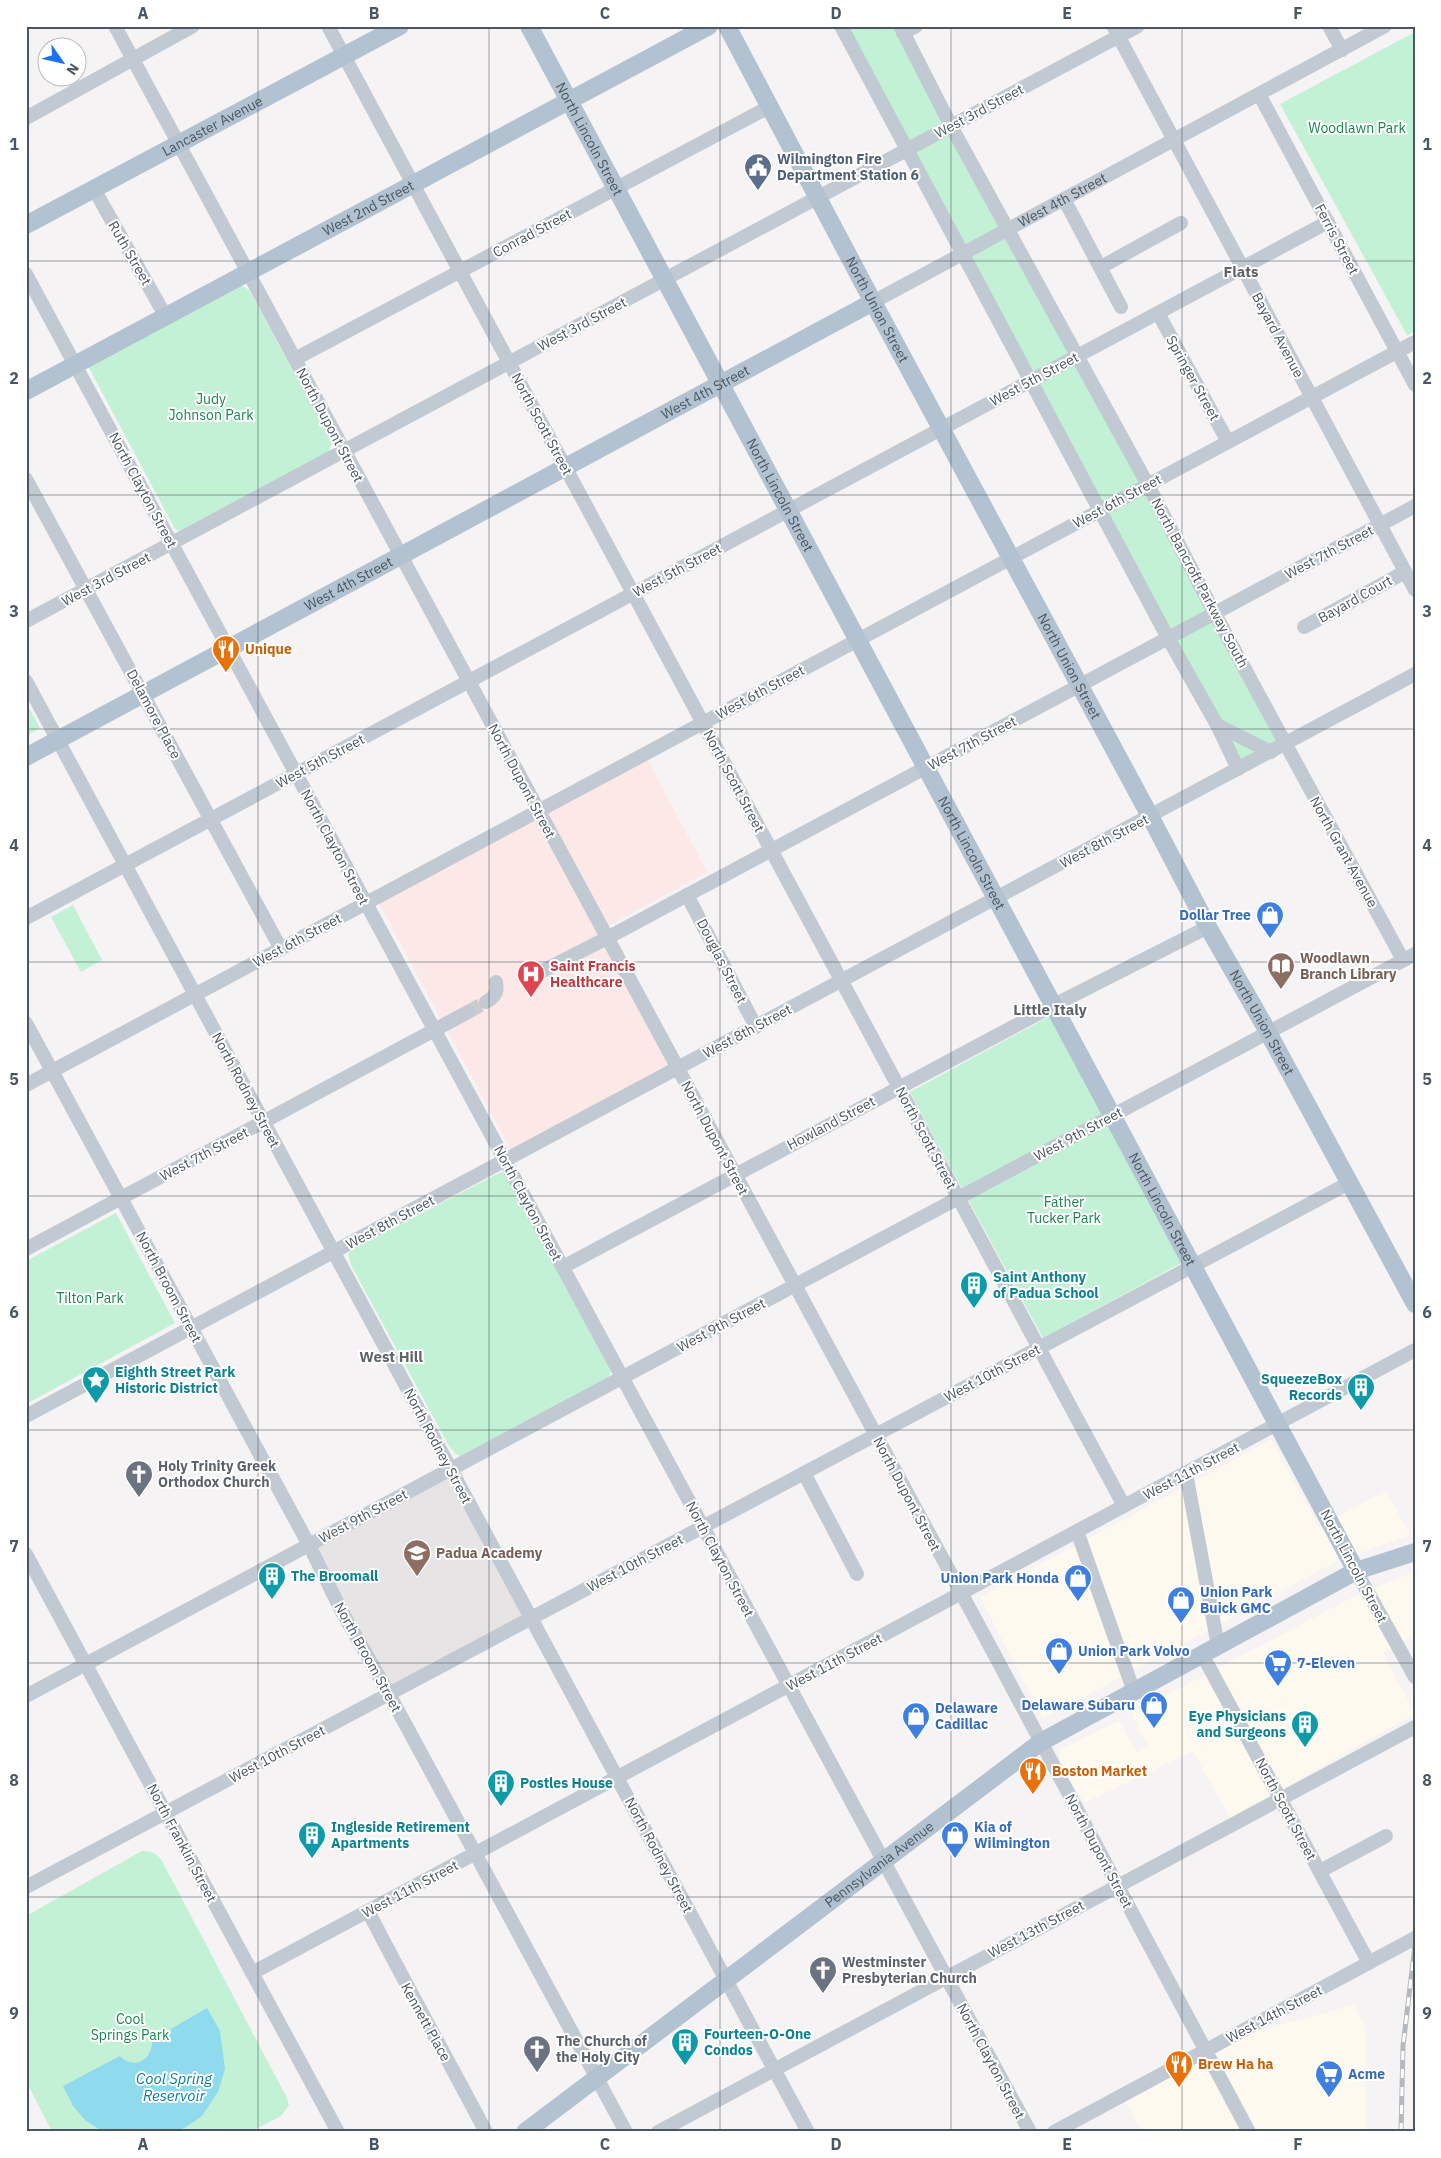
<svg xmlns="http://www.w3.org/2000/svg" width="1441" height="2158" font-family="'IBM Plex Sans',sans-serif">
	<style>
		.commercial { fill: #fdf9ef; fill-rule: evenodd }
		.education { fill: #e6e4e5 }
		.medical { fill: #fce8e6 }
		.green { fill: #c3f1d5 }
		.water { fill: #90daee }
		.lines { fill: none; stroke-linecap: round; stroke-linejoin: round }
		.minor-tunnel { stroke: #caccce; stroke-width: 14; stroke-dasharray: 14 7; stroke-linecap: butt }
		.minor { stroke: #c1cad2; stroke-width: 14 }
		.major { stroke: #b3c2d1; stroke-width: 18 }
		.rail-casing { stroke: #b5b8bd; stroke-width: 5 }
		.rail { stroke: #fff; stroke-width: 3; stroke-dasharray: 9; stroke-linecap: butt }
		.grid { fill: none; stroke: #4a5661; stroke-width: 1; stroke-opacity: 0.55 }
		.labels { text-anchor: middle; stroke-width: 4; stroke-linejoin: round; paint-order: stroke }
		.street-label { font-size: 14px; fill: #4a5661; stroke: #fff }
		.park-label { font-size: 14px; fill: #17864f; stroke: #fff }
		.service-label { font-size: 14px; font-weight: bold; fill: #4e5e75; stroke: #fff; text-anchor: start }
		.food-label { font-size: 14px; font-weight: bold; fill: #c56008; stroke: #fff; text-anchor: start }
		.shop-label { font-size: 14px; font-weight: bold; fill: #366cbe; stroke: #fff; text-anchor: start }
		.education-label { font-size: 14px; font-weight: bold; fill: #785e54; stroke: #fff; text-anchor: start }
		.health-label { font-size: 14px; font-weight: bold; fill: #be3a42; stroke: #fff; text-anchor: start }
		.culture-label { font-size: 14px; font-weight: bold; fill: #0d838f; stroke: #fff; text-anchor: start }
		.worship-label { font-size: 14px; font-weight: bold; fill: #5b616d; stroke: #fff; text-anchor: start }
		.neighbourhood-label { font-size: 15px; font-weight: bold; fill: #5f6368; stroke: #fff }
		.water-label { font-size: 15px; font-style: italic; fill: #0c7c9b; stroke: #fff }
		.neatline { fill: none; stroke: #4a5661; stroke-width: 2 }
		.grid-label { font-size: 16px; text-anchor: middle; font-weight: bold; fill: #4a5661 }
	</style>
	<rect width="100%" height="100%" fill="#f5f3f3"/>
	<path class="commercial" d="M1271 1440 1319 1527 1386 1490 1410 1535 1337 1561 1043 1719 980 1597Z
		M1415 1571V1634L1383 1653 1415 1714 1230 1818 1193 1751 1084 1803 1058 1756 1061 1749 1119 1721 1137 1752 1148 1745 1131 1714 1353 1597ZM1302 1691 1259 1715 1197 1749 1227 1731Z
		M1354 2005 1366 2029V2132H1142L1125 2101 1217 2050 1257 2031Z"/>
	<path class="education" d="M451 1469 531 1618 389 1694 309 1545Z"/>
	<path class="medical" d="M647 759 707 872 597 932 668 1065 511 1150 379 903Z"/>
	<path class="green" d="M841 26H900L1285 744 1238 769Z
		M1415 32V332L1407 335 1280 104Z
		M241 285 249 290 332 443 328 453 179 531 175 529 88 366Z
		M26 703 40 728 26 736Z
		M73 905 102 960 81 972 51 917Z
		M1050 1016 1183 1262 1043 1338 910 1092Z
		M501 1172 505 1173 611 1371 608 1379 461 1456 457 1455 449 1446 351 1265 348 1254 355 1248Z
		M116 1213 175 1323 26 1404V1261Z
		M142 1851C152 1851 156 1853 162 1861L287 2098 289 2105 281 2116 250 2132H52L26 2081V1916Z"/>
	<path class="water" d="M207 2008 220 2031 225 2069 218 2092 202 2116 186 2127 176 2132H104L86 2121 73 2106 63 2086 120 2056C135 2071 153 2059 152 2040Z"/>
	<g class="lines">
		<path class="minor-tunnel" d="M468 1012 486 1002"/>
		<g class="minor">
			<path d="M115 26 992 1650 1249 2132"/>
			<path d="M328 26 1124 1506"/>
			<path d="M841 26 1168 638 1217 725 1238 769"/>
			<path d="M900 26 951 126 1148 485 1215 614 1403 960"/>
			<path d="M1113 26 1415 590"/>
			<path d="M1329 26 1342 50"/>
			<path d="M903 33 916 26"/>
			<path d="M1259 94 1415 385"/>
			<path d="M26 118 193 26"/>
			<path d="M94 189 166 317"/>
			<path d="M1064 199 1121 307"/>
			<path d="M1101 267 1181 223"/>
			<path d="M26 274 1030 2132"/>
			<path id="s1" d="M873 302 1385 26"/>
			<path d="M1158 313 1228 442"/>
			<path d="M295 359 769 107"/>
			<path d="M26 479 281 949"/>
			<path d="M26 621 1138 26"/>
			<path d="M1304 627 1405 572"/>
			<path d="M26 681 808 2132"/>
			<path d="M1217 725 1271 752"/>
			<path d="M687 895 756 1027"/>
			<path d="M26 918 1328 222"/>
			<path d="M529 978 607 938 1415 506"/>
			<path d="M486 1002C495 997 498 992 496 982"/>
			<path d="M26 1023 309 1545 341 1610 389 1694 626 2132"/>
			<path d="M26 1085 1415 342"/>
			<path d="M26 1249 468 1012"/>
			<path d="M563 1267 1054 1005 1208 927"/>
			<path d="M26 1416 1415 674"/>
			<path d="M804 1473 857 1574"/>
			<path d="M1186 1473 1218 1646"/>
			<path d="M1077 1531 1134 1692"/>
			<path d="M26 1554 338 2132"/>
			<path d="M1356 1571 1415 1677"/>
			<path d="M1202 1654 1369 1963"/>
			<path d="M26 1696 1415 954"/>
			<path d="M1320 1871 1386 1836"/>
			<path d="M26 1887 1349 1183"/>
			<path d="M368 1911C406 1985 447 2058 486 2132"/>
			<path d="M252 1973 1415 1350"/>
			<path d="M658 2132 1415 1727"/>
			<path d="M1054 2132 1415 1938"/>
		</g>
		<g class="major">
			<path id="s2" d="M529 26 1356 1571"/>
			<path id="s3" d="M727 26 873 302 1150 816 1208 927 1263 1023 1415 1304"/>
			<path id="s4" d="M26 225 400 26"/>
			<path id="s5" d="M26 391 709 26"/>
			<path id="s6" d="M26 757 873 302"/>
			<path id="s7" d="M525 2132 1041 1742 1356 1571 1415 1552"/>
		</g>
		<g class="rail-casing">
			<path id="rail" d="M1401 2132 1403 2046 1415 1945"/>
		</g>
		<use href="#rail" class="rail"/>
	</g>
	<path class="grid" d="M258 26V2132M489 26V2132M720 26V2132M951 26V2132M1182 26V2132M26 261H1415M26 495H1415M26 729H1415M26 962H1415M26 1196H1415M26 1430H1415M26 1663H1415M26 1897H1415"/>
	<defs>
		<g id="civic-pin" transform="scale(1.4375)"><path d="M0 17L-7.5 6A9.5 9.5 0 1 1 7.5 6Z" fill="#5c6f8a" stroke="#fff"/><path d="M-.6-6.5H3V-4.5H.6V-3L4-1V1h2V6H-6V1h2V-1L-.6-3ZM-1.2 2.5V6h2.4V2.5Z" fill="#fff"/></g>
		<g id="restaurant-pin" transform="scale(1.4375)"><path d="M0 17L-7.5 6A9.5 9.5 0 1 1 7.5 6Z" fill="#e8710a" stroke="#fff"/><path d="M-5-6h1v4h1v-4h1v4h1v-4h1v5L-1.5 .5V6h-2V.5L-5-1ZM5-6V6H3V1.5H1.5Q1.5-4 5-6Z" fill="#fff"/></g>
		<g id="shop-pin" transform="scale(1.4375)"><path d="M0 17L-7.5 6A9.5 9.5 0 1 1 7.5 6Z" fill="#3f7fe0" stroke="#fff"/><path d="M-5-2.5h2.3a2.7 3.5 0 0 1 5.4 0H5L5.5 6h-11ZM-1.5-2.5h3a1.5 2.3 0 0 0-3 0Z" fill="#fff"/></g>
		<g id="library-pin" transform="scale(1.4375)"><path d="M0 17L-7.5 6A9.5 9.5 0 1 1 7.5 6Z" fill="#8d6e63" stroke="#fff"/><path d="M-6-4Q-3-5.5-.7-3.5V5Q-3 3-6 4ZM6-4Q3-5.5 .7-3.5V5Q3 3 6 4Z" fill="#fff"/></g>
		<g id="hospital-pin" transform="scale(1.4375)"><path d="M0 17L-7.5 6A9.5 9.5 0 1 1 7.5 6Z" fill="#e0444e" stroke="#fff"/><path d="M-5-5h3v3.5h4V-5h3V5h-3V1.5h-4V5h-3Z" fill="#fff"/></g>
		<g id="building-pin" transform="scale(1.4375)"><path d="M0 17L-7.5 6A9.5 9.5 0 1 1 7.5 6Z" fill="#0f9aa8" stroke="#fff"/><path d="M-4-6H4V6H1V3H-1V6H-4ZM-2.5-4.3h1.7v1.8h-1.7ZM.8-4.3h1.7v1.8H.8ZM-2.5-1h1.7V.8h-1.7ZM.8-1h1.7V.8H.8Z" fill="#fff"/></g>
		<g id="sight-pin" transform="scale(1.4375)"><path d="M0 17L-7.5 6A9.5 9.5 0 1 1 7.5 6Z" fill="#0f9aa8" stroke="#fff"/><path d="M0-6L1.8-2.2L6-1.7L2.9 1.2L3.7 5.4L0 3.3L-3.7 5.4L-2.9 1.2L-6-1.7L-1.8-2.2Z" fill="#fff"/></g>
		<g id="church-pin" transform="scale(1.4375)"><path d="M0 17L-7.5 6A9.5 9.5 0 1 1 7.5 6Z" fill="#6b7280" stroke="#fff"/><path d="M-1.2-6h2.4v3.5h3.3v2.4h-3.3V6h-2.4V-.1h-3.3v-2.4h3.3Z" fill="#fff"/></g>
		<g id="school-pin" transform="scale(1.4375)"><path d="M0 17L-7.5 6A9.5 9.5 0 1 1 7.5 6Z" fill="#8d6e63" stroke="#fff"/><path d="M0-5L7-2L0 1L-7-2ZM-4 1L0 2.5L4 1V4Q0 6-4 4Z" fill="#fff"/></g>
		<g id="supermarket-pin" transform="scale(1.4375)"><path d="M0 17L-7.5 6A9.5 9.5 0 1 1 7.5 6Z" fill="#3f7fe0" stroke="#fff"/><path d="M-6-5.5h2.5l.6 2H6L4.5 2H-2.5L-4.4-4H-6ZM-1.5 3.2a1.3 1.3 0 1 0 .1 0ZM3 3.2a1.3 1.3 0 1 0 .1 0Z" fill="#fff"/></g>
	</defs>
	<g fill-rule="evenodd">
		<use href="#civic-pin" x="758" y="167"/>
		<use href="#restaurant-pin" x="226" y="649"/>
		<use href="#shop-pin" x="1270" y="915"/>
		<use href="#library-pin" x="1281" y="966"/>
		<use href="#hospital-pin" x="531" y="974"/>
		<use href="#building-pin" x="974" y="1285"/>
		<use href="#sight-pin" x="96" y="1380"/>
		<use href="#building-pin" x="1361" y="1387"/>
		<use href="#church-pin" x="139" y="1474"/>
		<use href="#school-pin" x="417" y="1553"/>
		<use href="#building-pin" x="272" y="1576"/>
		<use href="#shop-pin" x="1078" y="1578"/>
		<use href="#shop-pin" x="1181" y="1600"/>
		<use href="#shop-pin" x="1059" y="1651"/>
		<use href="#supermarket-pin" x="1278" y="1663"/>
		<use href="#shop-pin" x="1154" y="1705"/>
		<use href="#shop-pin" x="916" y="1716"/>
		<use href="#building-pin" x="1305" y="1724"/>
		<use href="#restaurant-pin" x="1033" y="1771"/>
		<use href="#building-pin" x="501" y="1783"/>
		<use href="#building-pin" x="312" y="1835"/>
		<use href="#shop-pin" x="955" y="1835"/>
		<use href="#church-pin" x="823" y="1970"/>
		<use href="#building-pin" x="685" y="2042"/>
		<use href="#church-pin" x="537" y="2049"/>
		<use href="#restaurant-pin" x="1179" y="2064"/>
		<use href="#supermarket-pin" x="1329" y="2074"/>
	</g>
	<g class="labels">
		<g class="street-label">
			<text transform="translate(979 111) rotate(-28)" y="5">West 3rd Street</text>
			<text dy="5" stroke="none"><textPath href="#s4" startOffset="211">Lancaster Avenue</textPath></text>
			<text dy="5" stroke="none"><textPath href="#s2" startOffset="128">North Lincoln Street</textPath></text>
			<text dy="5" stroke="none"><textPath href="#s1" startOffset="215">West 4th Street</textPath></text>
			<text dy="5" stroke="none"><textPath href="#s5" startOffset="388">West 2nd Street</textPath></text>
			<text transform="translate(532 233) rotate(-28)" y="5">Conrad Street</text>
			<text transform="translate(1337 239) rotate(62)" y="5">Ferris Street</text>
			<text transform="translate(130 253) rotate(60)" y="5">Ruth Street</text>
			<text dy="5" stroke="none"><textPath href="#s3" startOffset="321">North Union Street</textPath></text>
			<text transform="translate(582 324) rotate(-28)" y="5">West 3rd Street</text>
			<text transform="translate(1278 335) rotate(62)" y="5">Bayard Avenue</text>
			<text transform="translate(1193 378) rotate(61)" y="5">Springer Street</text>
			<text transform="translate(1034 379) rotate(-28)" y="5">West 5th Street</text>
			<text dy="5" stroke="none"><textPath href="#s6" startOffset="771">West 4th Street</textPath></text>
			<text transform="translate(542 424) rotate(62)" y="5">North Scott Street</text>
			<text transform="translate(330 425) rotate(62)" y="5">North Dupont Street</text>
			<text transform="translate(143 490) rotate(62)" y="5">North Clayton Street</text>
			<text dy="5" stroke="none"><textPath href="#s2" startOffset="532">North Lincoln Street</textPath></text>
			<text transform="translate(1117 501) rotate(-28)" y="5">West 6th Street</text>
			<text transform="translate(1329 552) rotate(-28)" y="5">West 7th Street</text>
			<text transform="translate(677 570) rotate(-28)" y="5">West 5th Street</text>
			<text transform="translate(106 579) rotate(-28)" y="5">West 3rd Street</text>
			<text transform="translate(1200 583) rotate(62)" y="5">North Bancroft Parkway South</text>
			<text dy="5" stroke="none"><textPath href="#s6" startOffset="366">West 4th Street</textPath></text>
			<text transform="translate(1355 599) rotate(-29)" y="5">Bayard Court</text>
			<text dy="5" stroke="none"><textPath href="#s3" startOffset="726">North Union Street</textPath></text>
			<text transform="translate(760 692) rotate(-28)" y="5">West 6th Street</text>
			<text transform="translate(154 714) rotate(62)" y="5">Delamore Place</text>
			<text transform="translate(972 743) rotate(-28)" y="5">West 7th Street</text>
			<text transform="translate(320 761) rotate(-28)" y="5">West 5th Street</text>
			<text transform="translate(522 781) rotate(62)" y="5">North Dupont Street</text>
			<text transform="translate(734 781) rotate(62)" y="5">North Scott Street</text>
			<text transform="translate(1104 841) rotate(-28)" y="5">West 8th Street</text>
			<text transform="translate(335 847) rotate(62)" y="5">North Clayton Street</text>
			<text dy="5" stroke="none"><textPath href="#s2" startOffset="938">North Lincoln Street</textPath></text>
			<text transform="translate(1344 852) rotate(61)" y="5">North Grant Avenue</text>
			<text transform="translate(297 940) rotate(-28)" y="5">West 6th Street</text>
			<text transform="translate(722 961) rotate(63)" y="5">Douglas Street</text>
			<text dy="5" stroke="none"><textPath href="#s3" startOffset="1131">North Union Street</textPath></text>
			<text transform="translate(747 1031) rotate(-28)" y="5">West 8th Street</text>
			<text transform="translate(246 1090) rotate(62)" y="5">North Rodney Street</text>
			<text transform="translate(831 1123) rotate(-28)" y="5">Howland Street</text>
			<text transform="translate(1078 1134) rotate(-28)" y="5">West 9th Street</text>
			<text transform="translate(715 1138) rotate(62)" y="5">North Dupont Street</text>
			<text transform="translate(926 1138) rotate(62)" y="5">North Scott Street</text>
			<text transform="translate(204 1154) rotate(-28)" y="5">West 7th Street</text>
			<text transform="translate(528 1203) rotate(62)" y="5">North Clayton Street</text>
			<text dy="5" stroke="none"><textPath href="#s2" startOffset="1342">North Lincoln Street</textPath></text>
			<text transform="translate(390 1222) rotate(-28)" y="5">West 8th Street</text>
			<text transform="translate(169 1287) rotate(62)" y="5">North Broom Street</text>
			<text transform="translate(721 1325) rotate(-28)" y="5">West 9th Street</text>
			<text transform="translate(992 1373) rotate(-28)" y="5">West 10th Street</text>
			<text transform="translate(438 1446) rotate(62)" y="5">North Rodney Street</text>
			<text transform="translate(1191 1471) rotate(-28)" y="5">West 11th Street</text>
			<text transform="translate(907 1494) rotate(62)" y="5">North Dupont Street</text>
			<text transform="translate(363 1516) rotate(-28)" y="5">West 9th Street</text>
			<text transform="translate(720 1559) rotate(62)" y="5">North Clayton Street</text>
			<text transform="translate(635 1563) rotate(-28)" y="5">West 10th Street</text>
			<text transform="translate(1354 1566) rotate(62)" y="5">North Lincoln Street</text>
			<text transform="translate(368 1657) rotate(61)" y="5">North Broom Street</text>
			<text transform="translate(834 1662) rotate(-28)" y="5">West 11th Street</text>
			<text transform="translate(277 1754) rotate(-28)" y="5">West 10th Street</text>
			<text transform="translate(1286 1809) rotate(62)" y="5">North Scott Street</text>
			<text transform="translate(182 1843) rotate(62)" y="5">North Franklin Street</text>
			<text transform="translate(1099 1851) rotate(62)" y="5">North Dupont Street</text>
			<text transform="translate(659 1855) rotate(62)" y="5">North Rodney Street</text>
			<text dy="5" stroke="none"><textPath href="#s7" startOffset="444">Pennsylvania Avenue</textPath></text>
			<text transform="translate(410 1889) rotate(-28)" y="5">West 11th Street</text>
			<text transform="translate(1036 1929) rotate(-28)" y="5">West 13th Street</text>
			<text transform="translate(1274 2014) rotate(-28)" y="5">West 14th Street</text>
			<text transform="translate(426 2022) rotate(61)" y="5">Kennett Place</text>
			<text transform="translate(991 2061) rotate(62)" y="5">North Clayton Street</text>
		</g>
		<g class="park-label">
			<text x="1357" y="133">Woodlawn Park</text>
			<text x="211" y="404">Judy<tspan x="211" dy="16">Johnson Park</tspan></text>
			<text x="1064" y="1207">Father<tspan x="1064" dy="16">Tucker Park</tspan></text>
			<text x="90" y="1303">Tilton Park</text>
			<text x="130" y="2024">Cool<tspan x="130" dy="16">Springs Park</tspan></text>
		</g>
		<g class="service-label">
			<text x="777" y="164">Wilmington Fire<tspan x="777" dy="16">Department Station 6</tspan></text>
		</g>
		<g class="food-label">
			<text x="245" y="654">Unique</text>
			<text x="1052" y="1776">Boston Market</text>
			<text x="1198" y="2069">Brew Ha ha</text>
		</g>
		<g class="shop-label">
			<text x="1251" y="920" text-anchor="end">Dollar Tree</text>
			<text x="1059" y="1583" text-anchor="end">Union Park Honda</text>
			<text x="1200" y="1597">Union Park<tspan x="1200" dy="16">Buick GMC</tspan></text>
			<text x="1078" y="1656">Union Park Volvo</text>
			<text x="1297" y="1668">7-Eleven</text>
			<text x="1135" y="1710" text-anchor="end">Delaware Subaru</text>
			<text x="935" y="1713">Delaware<tspan x="935" dy="16">Cadillac</tspan></text>
			<text x="974" y="1832">Kia of<tspan x="974" dy="16">Wilmington</tspan></text>
			<text x="1348" y="2079">Acme</text>
		</g>
		<g class="education-label">
			<text x="1300" y="963">Woodlawn<tspan x="1300" dy="16">Branch Library</tspan></text>
			<text x="436" y="1558">Padua Academy</text>
		</g>
		<g class="health-label">
			<text x="550" y="971">Saint Francis<tspan x="550" dy="16">Healthcare</tspan></text>
		</g>
		<g class="culture-label">
			<text x="993" y="1282">Saint Anthony<tspan x="993" dy="16">of Padua School</tspan></text>
			<text x="115" y="1377">Eighth Street Park<tspan x="115" dy="16">Historic District</tspan></text>
			<text x="1342" y="1384" text-anchor="end">SqueezeBox<tspan x="1342" dy="16">Records</tspan></text>
			<text x="291" y="1581">The Broomall</text>
			<text x="1286" y="1721" text-anchor="end">Eye Physicians<tspan x="1286" dy="16">and Surgeons</tspan></text>
			<text x="520" y="1788">Postles House</text>
			<text x="331" y="1832">Ingleside Retirement<tspan x="331" dy="16">Apartments</tspan></text>
			<text x="704" y="2039">Fourteen-O-One<tspan x="704" dy="16">Condos</tspan></text>
		</g>
		<g class="worship-label">
			<text x="158" y="1471">Holy Trinity Greek<tspan x="158" dy="16">Orthodox Church</tspan></text>
			<text x="842" y="1967">Westminster<tspan x="842" dy="16">Presbyterian Church</tspan></text>
			<text x="556" y="2046">The Church of<tspan x="556" dy="16">the Holy City</tspan></text>
		</g>
		<g class="neighbourhood-label">
			<text x="1241" y="277">Flats</text>
			<text x="1050" y="1015">Little Italy</text>
			<text x="391" y="1362">West Hill</text>
		</g>
		<g class="water-label">
			<text x="174" y="2084">Cool Spring<tspan x="174" dy="17">Reservoir</tspan></text>
		</g>
	</g>
	<rect width="1441" height="2158" fill="none" stroke="#ffffff" stroke-width="55"/>
	<g transform="translate(62 62) rotate(124)"><circle r="24" fill="#ffffff" stroke="#b7bbc0"/>
	<path d="M0-4L9 19L0 12L-9 19Z" fill="#1a73e8"/>
	<text y="-8" font-size="14" font-weight="bold" text-anchor="middle" fill="#4a5661">N</text>
	</g>
	<rect x="28" y="28" width="1386" height="2102" class="neatline"/>
	<g class="grid-label">
		<text x="143" y="19">A</text>
		<text x="374" y="19">B</text>
		<text x="605" y="19">C</text>
		<text x="836" y="19">D</text>
		<text x="1067" y="19">E</text>
		<text x="1298" y="19">F</text>
		<text x="14" y="150">1</text>
		<text x="1427" y="150">1</text>
		<text x="14" y="384">2</text>
		<text x="1427" y="384">2</text>
		<text x="14" y="617">3</text>
		<text x="1427" y="617">3</text>
		<text x="14" y="851">4</text>
		<text x="1427" y="851">4</text>
		<text x="14" y="1085">5</text>
		<text x="1427" y="1085">5</text>
		<text x="14" y="1318">6</text>
		<text x="1427" y="1318">6</text>
		<text x="14" y="1552">7</text>
		<text x="1427" y="1552">7</text>
		<text x="14" y="1786">8</text>
		<text x="1427" y="1786">8</text>
		<text x="14" y="2019">9</text>
		<text x="1427" y="2019">9</text>
		<text x="143" y="2150">A</text>
		<text x="374" y="2150">B</text>
		<text x="605" y="2150">C</text>
		<text x="836" y="2150">D</text>
		<text x="1067" y="2150">E</text>
		<text x="1298" y="2150">F</text>
	</g>
</svg>
